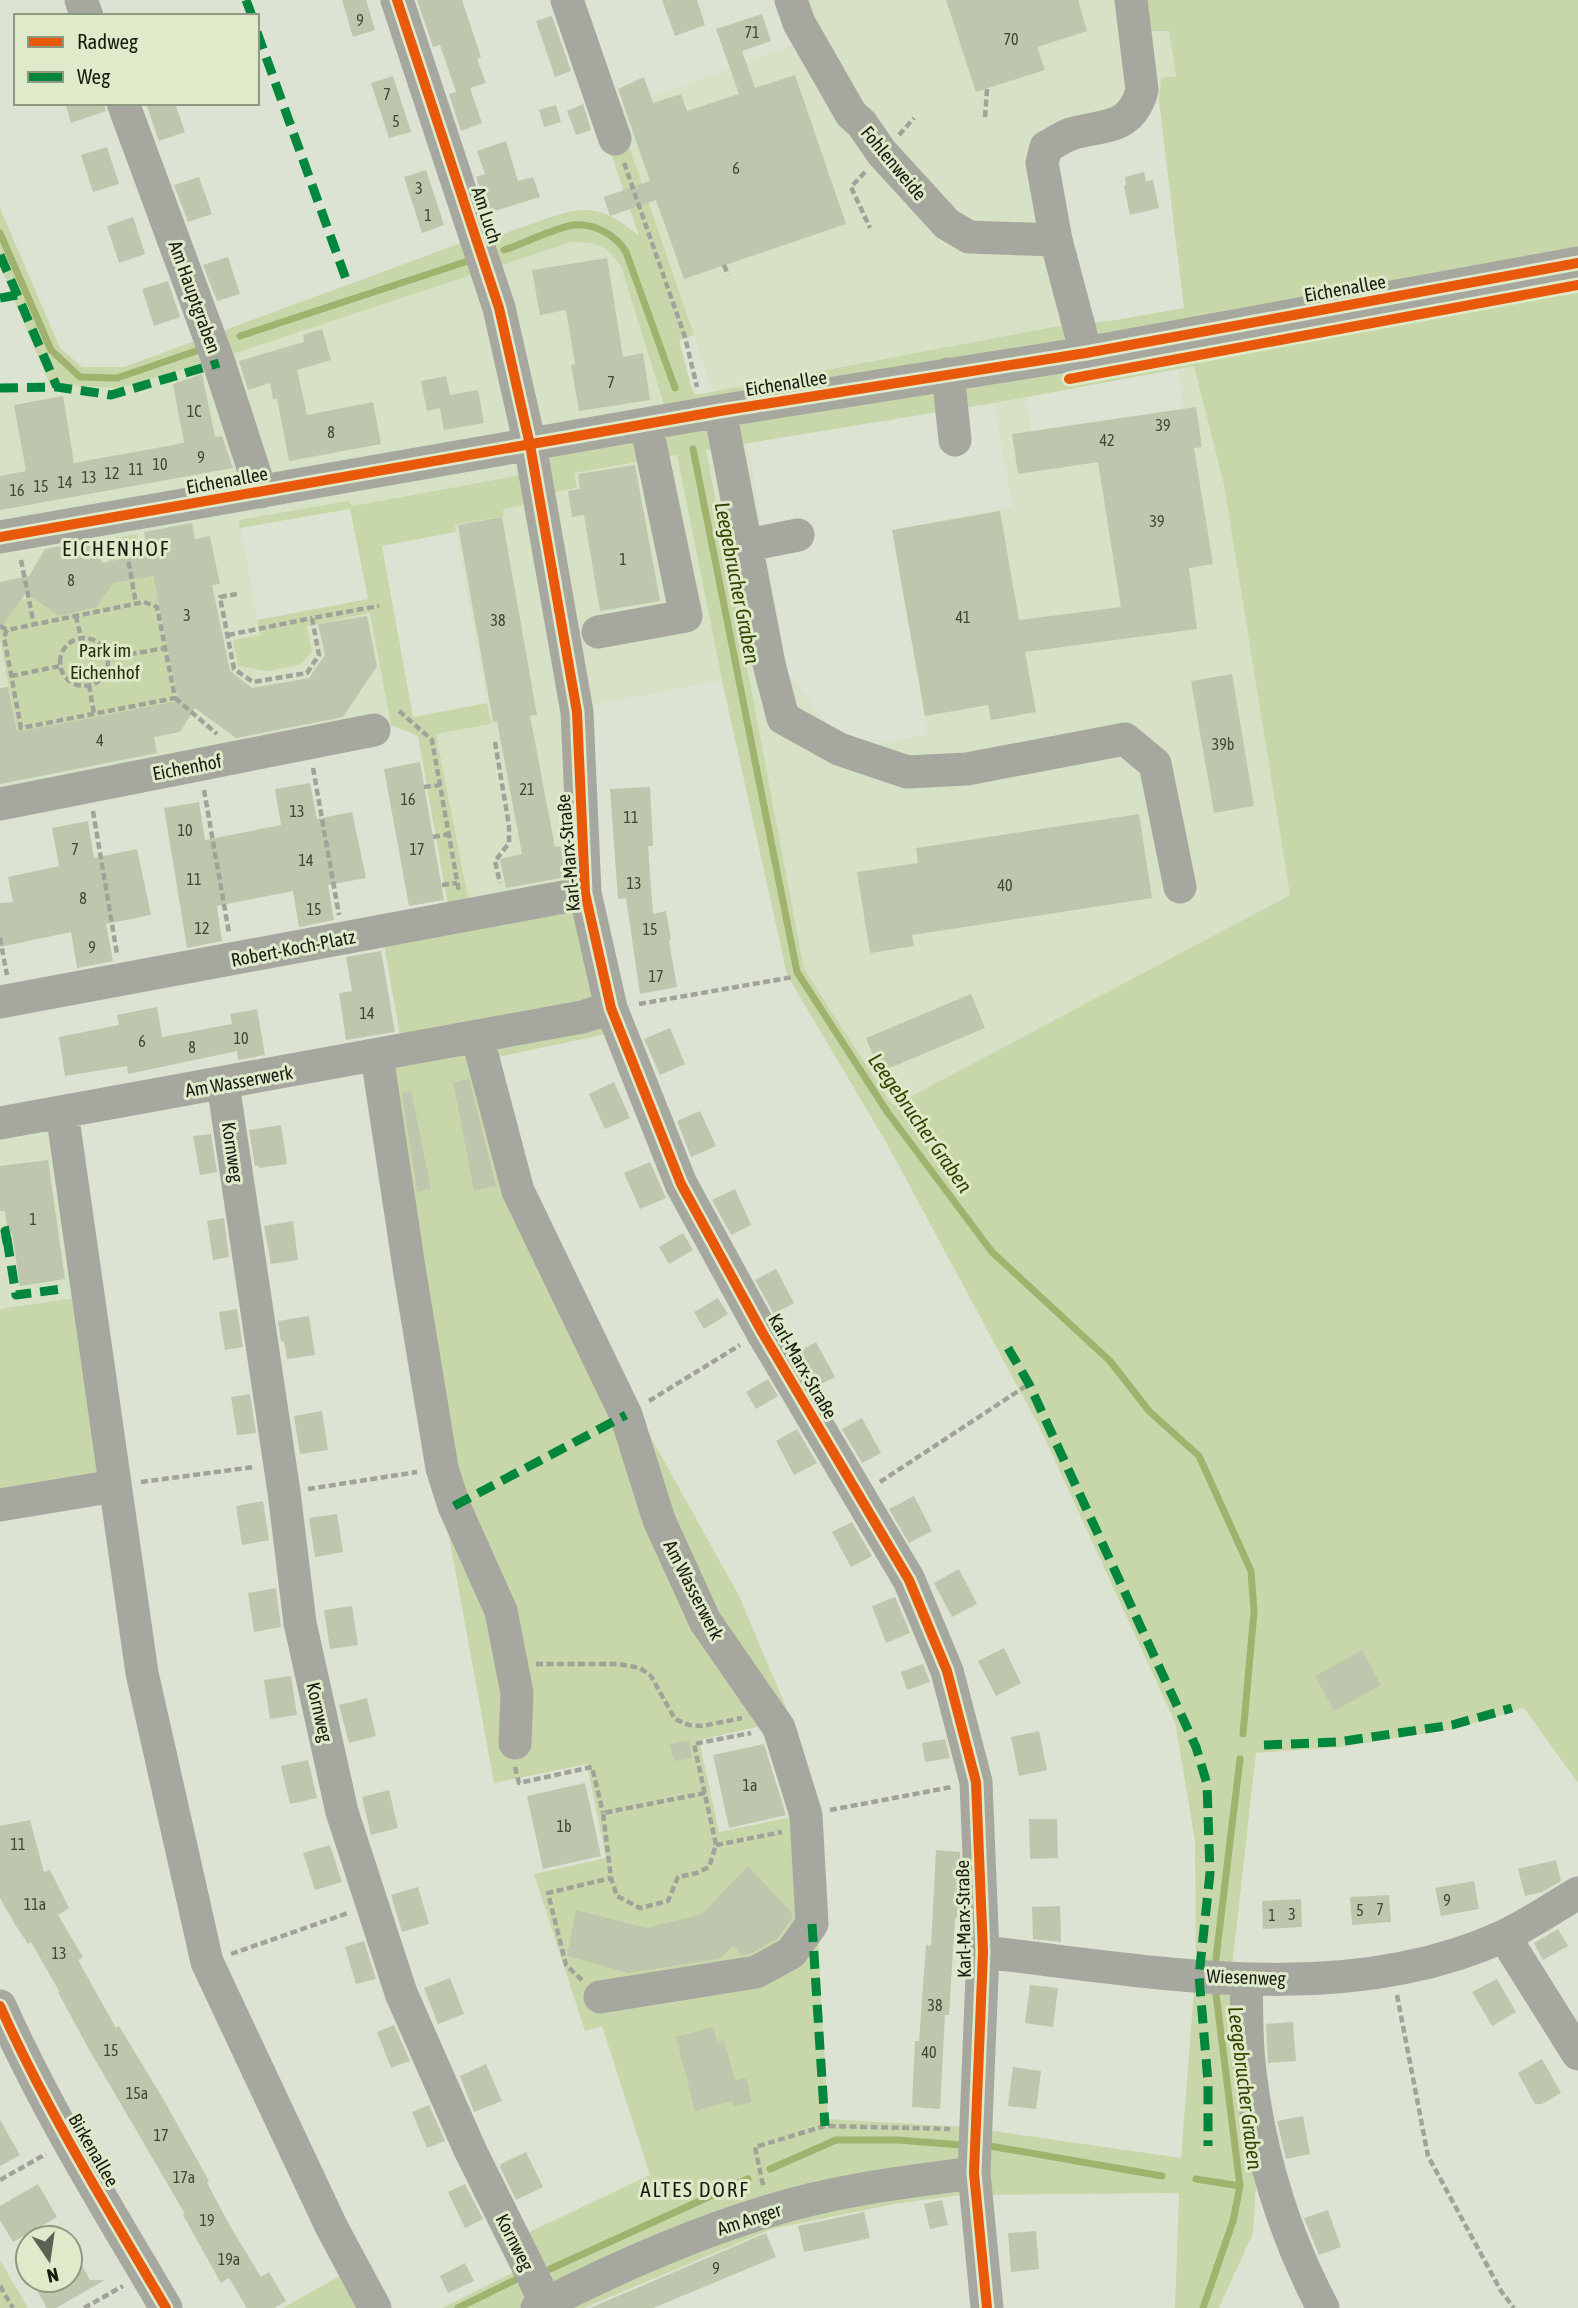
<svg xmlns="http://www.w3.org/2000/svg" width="1578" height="2308" font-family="'Asap Condensed',sans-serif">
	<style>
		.built { fill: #d7e1c5 }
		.green { fill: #c8d7a9; fill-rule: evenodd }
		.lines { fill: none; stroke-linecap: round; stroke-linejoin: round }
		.stream { stroke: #9fb36f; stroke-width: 7 }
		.building { fill: #bec6ad }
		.path { stroke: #a1a39b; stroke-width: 4.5; stroke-dasharray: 7 3.5; stroke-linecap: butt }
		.minor { stroke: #a6a8a0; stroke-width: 33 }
		.quiet { stroke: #00873e; stroke-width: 9; stroke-dasharray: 18 9; stroke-linecap: butt }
		.cycleway-casing { stroke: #dfeacb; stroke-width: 15 }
		.cycleway { stroke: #e8590c; stroke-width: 10 }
		.labels { text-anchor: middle; stroke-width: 6; stroke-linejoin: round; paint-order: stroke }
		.number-label { font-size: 16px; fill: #424638 }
		.street-label { font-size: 19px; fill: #181c11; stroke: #dfeacb }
		.park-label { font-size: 19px; fill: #252f08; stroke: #dfeacb }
		.neighbourhood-label { font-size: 21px; letter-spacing: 2px; fill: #181c11; stroke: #dfeacb }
		.water-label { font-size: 21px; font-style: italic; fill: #354500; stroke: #dfeacb }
	</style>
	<rect width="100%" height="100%" fill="#dde3d2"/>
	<path class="built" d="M811 0H1147L1169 31 1176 77 1161 79 1159 102 1053 137 1072 325 713 392 617 110 809 39 800 10Z
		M571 242H592L609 249 621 266 673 434 546 456 548 470 353 506 348 501 239 520 260 635 234 640 239 666 268 671 299 665 312 652 307 626 370 613 391 725 0 801V629L7 634 24 723 168 696 137 534 104 541 115 590 102 614 59 623 0 586V389L48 380 78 386 120 388 208 362Z
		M1194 365 1224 485 1290 895 893 1106 804 969 705 449 747 442 788 675 834 732 867 746 927 734 892 530 1013 507 994 403 1026 397 1031 431 1184 409 1178 368Z
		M677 454 722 680 588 706 596 878 469 904 436 733 491 724 455 525 503 516V509L523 497 576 488 574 473Z
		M64 1125 88 1296 0 1309V1137Z"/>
	<path class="green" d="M1147 0H1578V1783L1524 1708 1454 1729 1340 1747 1256 1753 1230 1986 1258 2148 1253 2233 1219 2308H1175L1179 2193 961 2195 894 2204 772 2229 584 2308H442L536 2261 523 2235 650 2175 602 2026 585 2031 534 1874 606 1858 587 1764 494 1783 392 1224 368 1046 401 1041 380 922 449 911 418 736 391 725 370 613 307 626 312 652 299 665 268 671 238 666 233 640 260 635 257 620 368 599 350 509 240 528 239 520 348 501 353 506 548 470 546 456 673 434 621 266C605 244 597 242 571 242L208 362 120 388 78 386 48 380 0 266V208L60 348 82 367H124L472 239 475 244C495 237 516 229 537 222 583 205 600 203 639 236L608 145 626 137 694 335 679 340 691 386 695 395 1054 327 1110 321 1184 308 1159 102 1161 78 1176 76 1169 31H1151ZM1194 366 1224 485 1290 895 893 1106 804 969 706 450 994 403ZM677 455 722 680 787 975 886 1142 1040 1428 1175 1722 1195 1841 1196 1964 1181 2158 966 2127 828 2119 811 1813 719 1832 699 1740 791 1719 739 1596 637 1412 534 1197 493 1058 631 1029 596 878 469 903 436 734 491 724 487 703 413 717 382 546 456 532 455 525 504 516 503 509 524 505 523 497 577 488 574 473Z
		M137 534 145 577 153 576 177 694 164 711 147 707 43 727 20 747 0 639V586L22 600 40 596 42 604 59 615 96 607 108 592 106 585 113 583 104 540Z
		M88 1296 113 1500 0 1516V1309Z
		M0 2260 28 2308H0Z
		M346 2272 366 2308H283Z"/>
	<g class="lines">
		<path class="stream" d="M0 233 51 350 80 377 117 378 199 350
			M504 250C522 244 557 227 574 225 594 223 616 235 626 252L675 388
			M240 336 468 261
			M693 449 797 972 888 1113 992 1252 1110 1361 1149 1411 1199 1456 1251 1571 1254 1612 1243 1734
			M1216 1958 1240 1759
			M990 2146 1162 2176
			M770 2169 836 2140H898L961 2145
			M1196 2179 1240 2186
			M550 2269 748 2179
			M458 2308 517 2279
			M1203 2308 1233 2221 1240 2186 1216 1994"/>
	</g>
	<path class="building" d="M342 0H366L375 30 353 37Z
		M417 0H462L481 57 477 59 486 83 470 88 482 123 461 131 449 94 456 92 440 45 433 47Z
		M662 0H697L705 25 675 36Z
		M946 0H1078L1087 31 1037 47 1045 70 976 92Z
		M762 14 771 41 742 51 755 88 795 75 846 224 684 279 656 200 610 216 604 199V197L650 181 618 89 644 77 653 103 681 94 687 111 739 94 716 29Z
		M552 16 571 71 555 77 536 21Z
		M393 76 411 132 389 138 371 83Z
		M65 103H104L106 111 71 123Z
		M146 103H175L185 132 159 141Z
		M583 104 591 130 576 135 567 111Z
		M556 105 561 122 544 127 539 110Z
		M506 141 518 181 533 177 540 197 488 213 476 177 485 174 477 151Z
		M107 147 119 184 93 192 81 155Z
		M426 170 444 225 422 233 404 177Z
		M1144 172 1146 181 1153 180 1159 208 1130 215 1124 186 1126 185 1125 177Z
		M199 177 212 214 188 222 174 185Z
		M133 217 145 254 119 263 107 226Z
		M228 257 240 294 217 301 203 265Z
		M607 258 623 357 643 353 650 400 579 411 571 365 575 364 566 310 540 315 532 270Z
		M168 281 180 317 154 326 142 289Z
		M322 329 331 360 297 370 307 415 373 402 381 444 289 461 277 399H273L270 383 248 390 239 361 304 342 303 335Z
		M202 374 215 437 222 436 233 468 0 510V476L26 471 14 405 63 396 74 463 184 443 173 384Z
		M446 376 450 395 478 390 484 423 444 430 440 408 427 411 421 381Z
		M1196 407 1202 447 1194 448 1213 564 1189 568 1197 629 1025 652 1036 712 991 720 988 705 925 716 892 530 1000 511 1019 620 1121 607 1098 462 1018 474 1012 434Z
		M635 465 660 601 600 611 584 515 572 517 568 491 580 489 578 474Z
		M502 517 537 715 530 716 555 847 561 846 565 877 506 888 500 859 522 854 497 721 493 722 458 525Z
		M192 523 195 539 210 536 220 584 212 585 230 671 252 688 309 678 325 655 318 624 367 616 377 666 343 717 236 738 195 708 180 732 154 737 157 753 0 784V688L8 687 17 732 178 701 153 576 113 583 97 607 59 616 26 593 0 629V582L29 576 45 549 84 542 100 551 102 563 149 554 144 532Z
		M1232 674 1254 806 1214 813 1191 681Z
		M420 762 444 900 409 906 384 769Z
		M310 783 317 819 352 812 366 878 328 885 334 920 299 927 293 891 217 906 222 941 187 948 164 808 199 802 205 840 281 825 275 789Z
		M650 787 653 846H648L653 914 666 911 671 940 669 941 677 987 640 994 626 898 618 899 610 789Z
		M1139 814 1152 898 912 935 914 946 870 953 857 872 918 863 916 848Z
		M88 821 94 858 137 849 151 915 106 924 113 961 77 968 71 932 0 947V903L13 902 8 877 59 866 52 828Z
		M381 951 395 1032 346 1040 339 993 352 991 346 957Z
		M971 994 985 1028 880 1072 866 1038Z
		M157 1007 162 1037 232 1024 230 1014 257 1009 265 1055 238 1060 237 1051 128 1074 127 1066 65 1076 59 1037 119 1025 117 1015Z
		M670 1028 685 1064 660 1075 644 1039Z
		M469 1079 496 1186 474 1191 453 1082Z
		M614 1082 630 1118 605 1129 589 1094Z
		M411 1091 431 1189 417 1192 402 1093Z
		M700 1111 716 1146 691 1157 677 1121Z
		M281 1125 287 1164 259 1168V1166H255L249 1130Z
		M211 1134 217 1172 200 1175 193 1136Z
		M48 1160 65 1279 20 1286 12 1233 8 1234 5 1211H0V1166Z
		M650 1162 666 1198 640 1209 624 1173Z
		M735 1189 751 1225 731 1235 712 1200Z
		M224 1218 229 1257 213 1260 207 1221Z
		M293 1221 298 1260 271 1264 264 1226Z
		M683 1233 693 1250 669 1264 659 1247Z
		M776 1269 794 1303 774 1314 755 1280Z
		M718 1298 728 1314 704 1329 694 1312Z
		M237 1309 243 1347 225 1350 219 1312Z
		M309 1316 315 1355 287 1359 284 1341 281 1342 278 1321Z
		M816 1342 835 1377 817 1386 797 1353Z
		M768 1379 778 1396 756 1409 746 1392Z
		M250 1394 256 1433 237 1435 231 1397Z
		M322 1411 328 1450 300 1454 294 1416Z
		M862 1418 881 1453 862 1463 842 1429Z
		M797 1429 817 1463 794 1475 776 1441Z
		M914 1496 932 1531 909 1543 889 1509Z
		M263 1501 269 1540 242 1545 236 1506Z
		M337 1514 343 1552 315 1557 309 1518Z
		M852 1522 872 1556 851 1567 832 1532Z
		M959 1569 977 1604 952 1617 934 1583Z
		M276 1588 281 1627 254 1632 248 1593Z
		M895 1597 910 1633 886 1643 872 1606Z
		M352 1606 358 1645 330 1649 324 1610Z
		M1004 1648 1021 1683 996 1696 978 1661Z
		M1362 1650 1381 1685 1334 1711 1315 1676Z
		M923 1664 930 1682 907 1690 901 1672Z
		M291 1676 297 1715 270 1719 264 1680Z
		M367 1698 376 1736 349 1743 339 1705Z
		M1039 1731 1047 1770 1019 1776 1011 1737Z
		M945 1739 950 1758 925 1762 922 1743Z
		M689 1740 692 1758 674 1761 670 1744Z
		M764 1744 786 1815 729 1828 713 1755Z
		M308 1760 317 1798 290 1804 281 1766Z
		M585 1783 601 1856 543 1869 527 1796Z
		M389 1790 398 1828 371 1835 362 1797Z
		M1029 1819H1057L1058 1858 1030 1859Z
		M30 1820 44 1872 50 1870 69 1908 58 1915 83 1957 78 1960 116 2028 119 2026 162 2097 209 2181 207 2183 230 2226 261 2277 269 2272 286 2301 274 2308H247L229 2278 221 2283 183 2215 185 2214 87 2046 58 1992 59 1991 31 1942 28 1944 16 1926 0 1898V1826Z
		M330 1845 342 1882 315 1890 303 1853Z
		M936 1850 960 1852 961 1899 960 1918H955L949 2015H945L940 2109 912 2107 915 2041H919L926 1945 931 1946Z
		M1556 1860 1561 1881 1542 1892 1525 1896 1518 1869Z
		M748 1866 792 1913V1918L778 1938 750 1954 742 1955 733 1946 722 1957 717 1959 628 1973 567 1956 576 1910 647 1928 702 1914Z
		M1474 1881 1479 1909 1441 1916 1435 1888Z
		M418 1887 429 1924 402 1932 391 1895Z
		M1389 1895 1391 1922 1352 1925 1350 1897Z
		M1301 1899 1302 1927 1263 1929 1262 1901Z
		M1060 1906 1061 1942 1033 1939 1032 1907Z
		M1558 1929 1568 1946 1543 1960 1534 1943Z
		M364 1941 376 1979 356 1984 345 1947Z
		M450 1978 464 2014 438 2024 424 1988Z
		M1497 1979 1516 2012 1492 2026 1472 1992Z
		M1030 1985 1058 1988 1053 2027 1025 2023Z
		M1293 2022 1296 2061 1268 2063 1266 2024Z
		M394 2025 410 2061 391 2068 377 2032Z
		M713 2027 717 2042 724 2040 735 2081 746 2078 752 2102 734 2107 732 2101 695 2111 676 2037Z
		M1542 2059 1561 2093 1542 2104H1535L1518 2073Z
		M486 2064 502 2101 474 2112 460 2076Z
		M1013 2067 1041 2071 1036 2109 1008 2106Z
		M429 2105 445 2141 427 2148 412 2112Z
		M1303 2116 1310 2154 1286 2159 1277 2121Z
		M0 2120 20 2155 0 2166Z
		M526 2152 543 2187 516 2200 500 2167 501 2164Z
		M38 2184 57 2217 13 2242 0 2220V2206Z
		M465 2184 483 2219 465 2228 448 2192Z
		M942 2200 948 2225 930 2229 924 2204Z
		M1328 2210 1341 2247 1319 2255 1304 2218Z
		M864 2212 870 2238 804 2252 798 2226Z
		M1036 2231 1039 2269 1011 2272 1008 2233Z
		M766 2233 776 2257 759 2264 653 2308H590Z
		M70 2244 90 2280H105L56 2308H47L31 2280H70Z
		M465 2263 474 2281 448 2293 440 2276Z"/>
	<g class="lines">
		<path class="path" d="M985 117 987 89
			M899 135 914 118
			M624 163 685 337 697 387
			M865 172 851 187 870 228
			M724 265 728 275
			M125 541 136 604
			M21 560 34 625
			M237 594 220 597 234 669 253 682 307 673 319 655 312 618 379 606
			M144 602 157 607 175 698 21 728 4 637 7 630Z
			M76 616 81 638
			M0 626 7 630
			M228 635 312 618
			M60 662a24 24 0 1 1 48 0a24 24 0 1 1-48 0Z
			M109 658 165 648
			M11 676 60 666
			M89 685 94 714
			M175 698 217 734
			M399 711 432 740 459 892
			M495 742 509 826V843L495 861 500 883
			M313 768 339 915
			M424 787 440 785
			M204 790 229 933
			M93 811 117 954
			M433 837 449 834
			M442 885 457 883
			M0 938 7 975
			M639 1004 793 977
			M649 1401 740 1345
			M141 1482 254 1467
			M880 1482 1029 1384
			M308 1489 417 1472
			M536 1664H619L640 1668 651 1676 675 1719 689 1725 702 1726 742 1718
			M515 1767 519 1783 592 1767 603 1813
			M705 1793 603 1813 611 1878 617 1896 640 1908 668 1901 678 1877 697 1873 709 1867 716 1845 694 1744 751 1733
			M830 1810 952 1787
			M716 1845 782 1832
			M231 1954 348 1913
			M582 1980 566 1965 548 1893 611 1878
			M1397 1995 1428 2156 1501 2291 1514 2308
			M0 2180 46 2154
			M763 2185 755 2147 825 2126 950 2129
			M0 2286 13 2308
			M84 2308 123 2286"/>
		<path class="minor" d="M81 0 87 16
			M397 0 499 308 530 445 577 712 585 893 611 1008 681 1184 762 1332 909 1580 947 1671 976 1782 983 1952 974 2173 987 2308
			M567 0 615 139
			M791 0 799 23 851 114 862 124 882 153 947 224 969 237 1056 240
			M123 103 219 363 261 492
			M1086 353 1056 240 1042 163 1046 147C1054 143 1062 137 1071 134 1104 124 1131 131 1142 90L1131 0
			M948 374 955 440
			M720 411 769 664 783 718 839 749 907 772 967 769 1125 739 1155 764 1180 887
			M0 537 720 411 1086 353 1578 263
			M748 545 798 535
			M598 632 686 616 646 424
			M0 804 374 730
			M0 1002 585 893
			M477 1036 518 1191 626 1415 659 1520 705 1621 779 1728 806 1815 812 1924 791 1953 756 1972 600 1997
			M377 1056 410 1274 442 1468 454 1506 501 1611 517 1693 515 1743
			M223 1084 284 1492 300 1623 342 1812 401 1993 470 2150 546 2303
			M62 1112 142 1673 207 1962 332 2228 375 2308
			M0 1123 582 1017 611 1008
			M0 1505 115 1486
			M1504 1936 1578 2054
			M983 1952C1152 1971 1343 2010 1504 1936 1530 1924 1554 1907 1578 1893
			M1246 1980C1247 2010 1246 2042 1250 2072 1260 2155 1284 2234 1323 2308
			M0 2006C47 2111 108 2209 166 2308
			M537 2308C611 2270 689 2235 769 2211 836 2190 905 2182 974 2173"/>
		<path class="quiet" d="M246 0 252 16
			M257 32 347 282
			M0 255 57 387
			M0 298 17 295
			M0 388 57 387 111 395 219 363
			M7 1239 16 1295 62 1289
			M2 1240 7 1239 5 1231 11 1230
			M1008 1348 1029 1384 1196 1747 1207 1784 1210 1873 1199 1976 1208 2082V2146
			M454 1506 626 1415
			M1264 1745 1338 1742 1452 1725 1512 1708
			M812 1924 825 2126"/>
		<g class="cycleway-casing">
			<path id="cycleway" d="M397 0 499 308 530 445 577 712 585 893 611 1008 681 1184 762 1332 909 1580 947 1671 976 1782 983 1952 974 2173 987 2308
				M1069 379 1578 285
				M0 537 720 411 1086 353 1578 263
				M0 2006C47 2111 108 2209 166 2308"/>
		</g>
		<use href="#cycleway" class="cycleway"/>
	</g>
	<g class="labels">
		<g class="number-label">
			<text x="360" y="26">9</text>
			<text x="752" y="38">71</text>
			<text x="1011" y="45">70</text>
			<text x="387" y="100">7</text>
			<text x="396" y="127">5</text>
			<text x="736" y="174">6</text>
			<text x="419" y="194">3</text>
			<text x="428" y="221">1</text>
			<text x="611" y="388">7</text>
			<text x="194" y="417">1C</text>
			<text x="1163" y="431">39</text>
			<text x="331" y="438">8</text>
			<text x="1107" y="446">42</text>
			<text x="201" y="463">9</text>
			<text x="160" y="470">10</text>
			<text x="136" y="475">11</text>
			<text x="112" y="479">12</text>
			<text x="89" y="483">13</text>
			<text x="65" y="488">14</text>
			<text x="41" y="492">15</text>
			<text x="17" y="496">16</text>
			<text x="1157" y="527">39</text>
			<text x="623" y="565">1</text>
			<text x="71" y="586">8</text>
			<text x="187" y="621">3</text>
			<text x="963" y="623">41</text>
			<text x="498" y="626">38</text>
			<text x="100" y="746">4</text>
			<text x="1223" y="750">39b</text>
			<text x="527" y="795">21</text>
			<text x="408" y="805">16</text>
			<text x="297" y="817">13</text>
			<text x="631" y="823">11</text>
			<text x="185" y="836">10</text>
			<text x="75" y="855">7</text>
			<text x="417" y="855">17</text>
			<text x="306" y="866">14</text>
			<text x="194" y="885">11</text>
			<text x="634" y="889">13</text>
			<text x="1005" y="891">40</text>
			<text x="83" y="904">8</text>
			<text x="314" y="915">15</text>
			<text x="202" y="934">12</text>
			<text x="650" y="935">15</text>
			<text x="92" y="953">9</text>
			<text x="656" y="982">17</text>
			<text x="367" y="1019">14</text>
			<text x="241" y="1044">10</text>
			<text x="142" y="1047">6</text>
			<text x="192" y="1053">8</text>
			<text x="33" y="1225">1</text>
			<text x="750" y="1791">1a</text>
			<text x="564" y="1832">1b</text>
			<text x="18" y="1850">11</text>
			<text x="1447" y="1906">9</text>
			<text x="35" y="1910">11a</text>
			<text x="1380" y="1915">7</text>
			<text x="1360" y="1916">5</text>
			<text x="1292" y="1920">3</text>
			<text x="1272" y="1921">1</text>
			<text x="59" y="1959">13</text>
			<text x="935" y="2011">38</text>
			<text x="111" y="2056">15</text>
			<text x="929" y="2058">40</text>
			<text x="137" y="2099">15a</text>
			<text x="161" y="2141">17</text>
			<text x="184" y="2183">17a</text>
			<text x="207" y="2226">19</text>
			<text x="229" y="2265">19a</text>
			<text x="716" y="2274">9</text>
		</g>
		<g class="street-label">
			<text transform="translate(894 163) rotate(50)" y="7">Fohlenweide</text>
			<text transform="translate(487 215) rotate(72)" y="7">Am Luch</text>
			<text transform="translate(1345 288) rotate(-10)" y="7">Eichenallee</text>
			<text transform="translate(195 297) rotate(70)" y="7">Am Hauptgraben</text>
			<text transform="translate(786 383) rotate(-9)" y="7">Eichenallee</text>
			<text transform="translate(227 480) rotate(-10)" y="7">Eichenallee</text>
			<text transform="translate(187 767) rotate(-11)" y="7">Eichenhof</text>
			<text transform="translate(568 853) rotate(-95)" y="7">Karl-Marx-Straße</text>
			<text transform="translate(293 948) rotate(-11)" y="7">Robert-Koch-Platz</text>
			<text transform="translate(239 1081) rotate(-10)" y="7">Am Wasserwerk</text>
			<text transform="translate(233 1152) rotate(82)" y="7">Kornweg</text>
			<text transform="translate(803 1366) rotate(60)" y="7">Karl-Marx-Straße</text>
			<text transform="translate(694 1590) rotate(63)" y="7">Am Wasserwerk</text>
			<text transform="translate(320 1712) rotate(77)" y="7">Kornweg</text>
			<text transform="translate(963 1919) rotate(-91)" y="7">Karl-Marx-Straße</text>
			<text transform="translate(1246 1977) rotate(2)" y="7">Wiesenweg</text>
			<text transform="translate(94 2150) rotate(60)" y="7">Birkenallee</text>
			<text transform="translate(749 2219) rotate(-18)" y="7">Am Anger</text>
			<text transform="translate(515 2242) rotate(63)" y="7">Kornweg</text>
		</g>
		<g class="park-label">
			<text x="105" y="657">Park im<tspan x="105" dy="22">Eichenhof</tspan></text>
		</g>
		<g class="neighbourhood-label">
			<text x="116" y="556">EICHENHOF</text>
			<text x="695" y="2197">ALTES DORF</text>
		</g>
		<g class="water-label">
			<text transform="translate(737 583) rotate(79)" y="7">Leegebrucher Graben</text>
			<text transform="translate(920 1123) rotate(55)" y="7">Leegebrucher Graben</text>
			<text transform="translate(1245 2088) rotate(83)" y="7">Leegebrucher Graben</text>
		</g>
	</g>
	<rect x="14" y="14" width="245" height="91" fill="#dfeacb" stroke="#8f9881" stroke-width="2"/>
	<rect x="28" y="37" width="35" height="10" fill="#e8590c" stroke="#8f9881" stroke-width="2"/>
	<text x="77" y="49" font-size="21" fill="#181c11">Radweg</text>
	<rect x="28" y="72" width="35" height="10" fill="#00873e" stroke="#8f9881" stroke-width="2"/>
	<text x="77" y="84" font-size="21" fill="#181c11">Weg</text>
	<g transform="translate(49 2259) rotate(167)"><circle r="33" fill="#dfeacb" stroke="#8f9881" stroke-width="2"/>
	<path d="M0-5L12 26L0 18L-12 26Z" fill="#5d6255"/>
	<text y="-10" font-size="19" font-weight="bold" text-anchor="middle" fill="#181c11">N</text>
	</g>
</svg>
